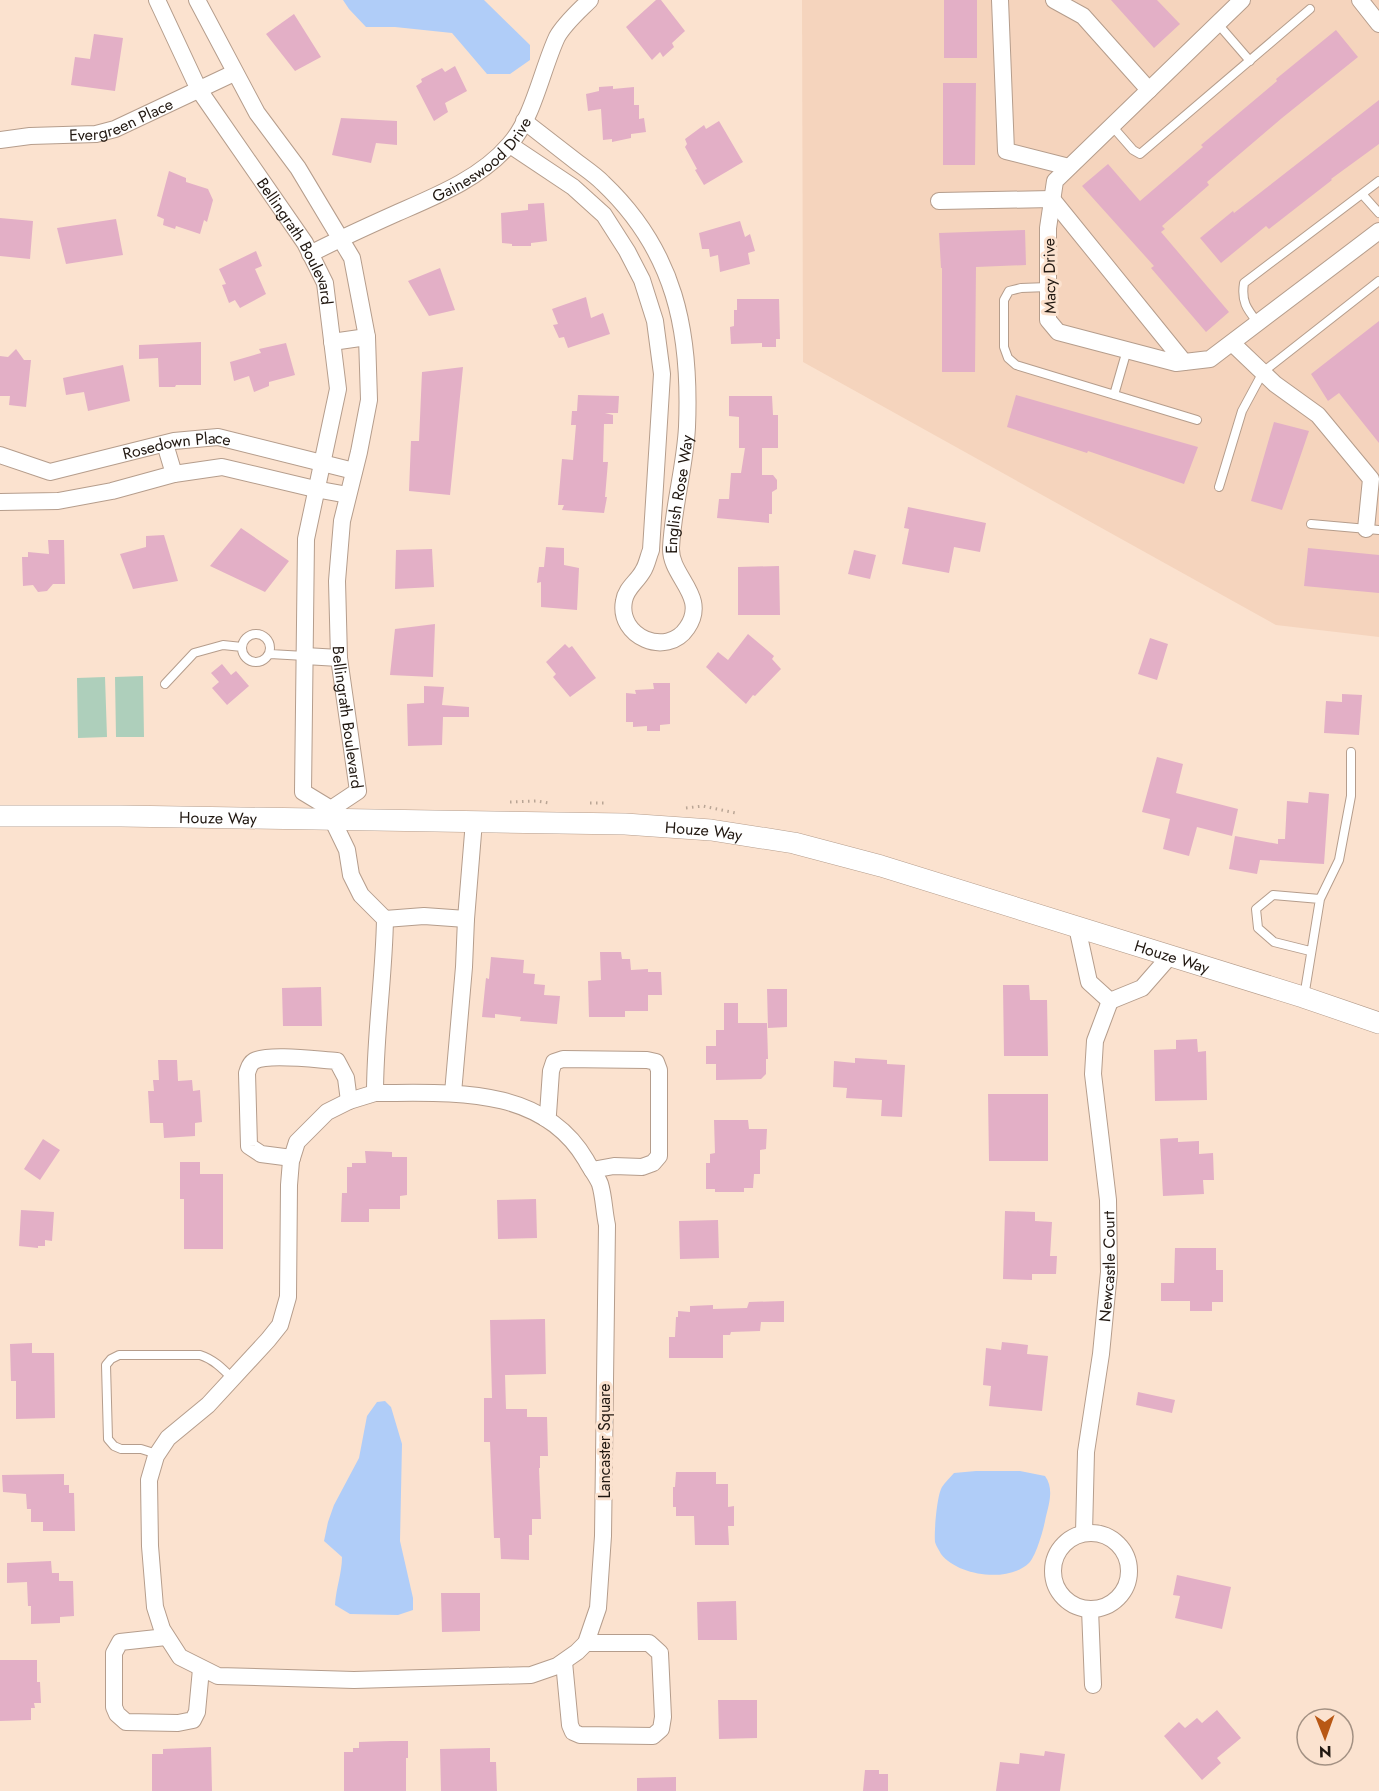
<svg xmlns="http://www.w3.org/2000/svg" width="1379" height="1791" font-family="Jost,sans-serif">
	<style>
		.built { fill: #f5d4bd }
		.green { fill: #aecfbb }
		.water { fill: #b0cdf8 }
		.building { fill: #e3afc6 }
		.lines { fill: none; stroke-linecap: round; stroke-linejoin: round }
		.service-casing { stroke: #b59d8c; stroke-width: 10 }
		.minor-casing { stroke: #b59d8c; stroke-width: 18 }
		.tertiary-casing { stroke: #b59d8c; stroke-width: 22 }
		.path { stroke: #b9a595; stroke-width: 3; stroke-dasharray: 1.5 4.5; stroke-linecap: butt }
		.service { stroke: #fff; stroke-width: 8 }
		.minor { stroke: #fff; stroke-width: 16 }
		.tertiary { stroke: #fff; stroke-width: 21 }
		.labels { text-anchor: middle; stroke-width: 6; stroke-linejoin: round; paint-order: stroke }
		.street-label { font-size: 16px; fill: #201710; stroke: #fbe2cf }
	</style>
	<rect width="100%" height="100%" fill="#fbe2cf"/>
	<path class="built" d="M802 0H1379V637L1276 625 803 362Z"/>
	<path class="green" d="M143 676 144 737H116L115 677Z
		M105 677 107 737 78 738 77 678Z"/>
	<path class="water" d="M343 0H484L530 45V60L510 74H487L452 33 395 27H366L349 9Z
		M385 1401 391 1407 402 1444 400 1541 413 1598V1610L398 1615 350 1614 335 1605C336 1588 342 1573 342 1557L324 1541 328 1522 334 1505 359 1458 367 1416 377 1402Z
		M976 1471H1020L1045 1476C1055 1490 1048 1506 1045 1521 1043 1531 1036 1556 1029 1563 1008 1583 958 1576 941 1554 939 1550 936 1546 935 1542 934 1531 937 1495 942 1487 945 1482 950 1478 954 1473Z"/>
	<path class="building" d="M656 0H661L685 31 672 43 674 47 663 57 660 52 652 60 626 27Z
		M944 0H977V58H944Z
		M1111 0H1157L1180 24 1154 48Z
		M294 14 321 57 295 71 266 34Z
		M1336 30 1358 57 1282 118 1207 182 1209 185 1162 226 1165 229 1161 232 1229 312 1206 332 1151 268 1154 266 1082 186 1108 164 1140 201 1203 147 1201 145 1277 81 1276 79Z
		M94 34 123 38 115 91 71 85 75 57 90 59Z
		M455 66 467 91 445 103 448 112 434 121 416 86 422 82 421 79 442 68 445 72Z
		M943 83H976L975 165H943Z
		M613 86V89L634 87V105H639V119L644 118 646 132 631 134V138L612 142V139L603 140 601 109 588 111 586 94 599 91V87Z
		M1379 100V144L1331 179 1332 180 1269 229 1266 226 1221 263 1200 238 1233 211 1234 213Z
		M341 118 397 121V145L376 143 371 163 332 155Z
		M719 121 743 162 704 185 695 170 697 169 685 147 687 144 685 139 704 125 706 129Z
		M169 171 186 178V182L208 189 213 200 207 222 204 220 200 234 176 226 175 229 163 225 164 219 157 216Z
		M544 203 547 241 531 243V246H512V244L502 243 501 213 528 210V204Z
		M0 218 33 221 30 259 0 256Z
		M116 219 123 255 66 264 57 228Z
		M740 221 745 237 750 234 755 251 748 253 750 264 720 272 718 255 710 257 709 249H702L699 233Z
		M1025 230 1026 265 976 267 975 372H942V268H941L939 233Z
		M256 251 262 266 255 269 266 294 240 308 235 300 229 303 222 285 226 284 219 269Z
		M440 268 455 310 429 316 408 281Z
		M586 297 591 318 603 313 610 334 568 348 564 337 559 338 553 325 558 324 552 309Z
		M737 299H779L780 339H776V347H762V343L731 344 730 327 734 326V310H737Z
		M1379 321V443L1339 393 1328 401 1311 374Z
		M201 342V385H176L175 387H159L158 358 139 359V345Z
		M286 343 295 375 269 382V386L254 392 249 376 234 381 230 362 261 353 259 349Z
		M16 349 24 360H31L26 407 9 405 10 396H0V356L8 357Z
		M123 365 130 401 88 411 84 392 66 395 63 378Z
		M463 367 450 495 409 491 411 441H419L422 372Z
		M578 395 619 396 618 413H605L613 415V424H604L603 462H608L605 497H607L604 513 562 510 564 505H558L562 459 573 460 576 425H571L572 411H577Z
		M1016 395 1198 447 1184 484 1088 451 1087 453 1007 427Z
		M729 396H772L773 415H778V448H762V475H773L777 480V489L772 492V514H769V523L717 518 719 499H729L731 473H741L745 448H739V417L729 416Z
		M1274 422 1309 431 1282 510 1251 501Z
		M908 507 986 523 980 552 954 547 949 573 902 564 909 529 904 528Z
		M241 528 289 561 265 592 210 566Z
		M164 535 178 581 133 589 120 554 146 547V536Z
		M48 540H64L65 584H53L47 591 38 592 33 585 23 586 22 557H28V552L49 554Z
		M546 547 564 548V565L579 568 577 610 541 607V582L537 583 539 567H544Z
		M1308 548 1379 555V593L1304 586Z
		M432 549 434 587 395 589 396 550Z
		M854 550 876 555 870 579 848 574Z
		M779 566 780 615H738V567Z
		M435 624 433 677 390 675 395 629Z
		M748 634 774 656 772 659 781 669 755 696 753 695 746 704 706 667 718 652 728 660Z
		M1150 638 1168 644 1157 680 1138 674Z
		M565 644 569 648 572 646 596 678 570 697 553 677 556 674 546 662Z
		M222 664 231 675 236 671 249 686 227 705 212 688 219 682 211 673Z
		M653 683H670V724L660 725V731H647V726L633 727V722H626V693L636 694 635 690 654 689Z
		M424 686 444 687 442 705 469 707V717H443L442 745 408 746 407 704 424 703Z
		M1342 694 1362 695 1359 735 1324 733 1326 701 1342 702Z
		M1157 757 1183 764 1176 793 1238 809 1232 836 1197 827 1189 856 1163 849 1170 819 1142 812Z
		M1309 792 1329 794 1324 864 1260 860 1257 874 1229 869 1235 836 1278 844V839H1285L1287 801 1308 803Z
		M600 952H621L622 959H630L631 970 648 969V972H661L662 995H648V1011H625V1017H589L588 981 601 980Z
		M491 957 524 960 523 973 535 974 534 984 545 985 544 995 560 996 557 1024 520 1021 521 1017 495 1014V1018L482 1017 486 978 489 979Z
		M1003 985H1029L1030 1000H1047L1048 1056H1004Z
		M321 987 322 1026H283L282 988Z
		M767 989H787V1027L768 1028Z
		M724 1003H738V1023H767L768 1059H766V1074L761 1079 716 1080V1064H706V1046H716V1030H724Z
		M1197 1039 1198 1052 1206 1051 1207 1100 1155 1101 1154 1050 1176 1049V1040Z
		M855 1058 887 1060V1064L905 1065 902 1117 881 1116 882 1100 846 1098 847 1088 833 1087 834 1061 855 1063Z
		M158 1060H177L178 1081 192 1080 193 1091 200 1090 202 1122 195 1123V1136L164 1138 163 1123H150L148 1091H154L153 1080H159Z
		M988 1094H1048V1161H989Z
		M714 1120H748L749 1129H767L766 1149 760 1150V1174H754L753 1188H744V1192H715V1189H706V1163H710V1154L715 1153Z
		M1178 1138V1142L1199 1141V1154L1213 1153 1214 1180H1203L1204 1194 1163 1196 1160 1139Z
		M43 1139 60 1150 40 1180 24 1169Z
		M365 1151 392 1152V1157H407V1195L400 1196V1209H369V1222H341L342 1193H347V1167H352V1163H366Z
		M180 1162H200V1174H223V1249H184V1199H180Z
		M536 1199 537 1238 498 1239 497 1200Z
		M21 1210 54 1212 52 1241 45 1240V1246H38V1248L19 1246Z
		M1005 1211 1035 1212V1221L1052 1222 1050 1256H1057L1056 1274H1032V1280L1003 1279Z
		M718 1220 719 1258 680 1259 679 1221Z
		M1175 1248H1216V1270H1223V1302H1212V1311H1190V1301H1161V1283H1174Z
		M784 1301V1322H761L760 1331 731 1332 730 1335H723V1358H669V1337H675L676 1317H678V1311L690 1312V1306L713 1305V1309L747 1308 749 1302Z
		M545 1319 546 1374 505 1375 506 1409H527V1417H547L548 1456H540V1468H539L541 1519H532V1535H529V1560L501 1559 500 1538H494L490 1442H484V1398H492L490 1320Z
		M1002 1342 1028 1345 1027 1354 1048 1356 1042 1411 989 1406 991 1386 983 1385 986 1348 1001 1350Z
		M32 1343V1353H54L55 1418 16 1419V1381H11L10 1344Z
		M1138 1392 1175 1400 1172 1413 1136 1405Z
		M676 1472H716V1484H728V1507L734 1506V1526H728L729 1545H695L694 1516H676V1507H673V1487H675Z
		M64 1474V1485H69V1493H74L75 1531H43V1522H31V1509H27L26 1494 3 1492 2 1475Z
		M51 1561 52 1573H59V1581H73L74 1616 60 1617V1623L31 1624V1606H28L27 1582 7 1583V1563Z
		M1177 1575 1231 1587 1222 1629 1175 1618 1180 1596 1173 1595Z
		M441 1593H480V1631L442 1632Z
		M736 1601 737 1640H698L697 1602Z
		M0 1660H37V1682H40L41 1703H34L35 1708H31V1720L0 1721Z
		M718 1700H757V1738L719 1739Z
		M1217 1710 1241 1738 1217 1758 1221 1763 1202 1780 1164 1736 1179 1722 1185 1728 1197 1718 1202 1723Z
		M391 1741H408V1758H406V1791H344V1752H353V1748H359V1742Z
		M211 1747 212 1791H152V1754H163V1749Z
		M490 1748V1762H496L497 1791H441L440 1749Z
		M1045 1751 1065 1754 1060 1791H996L1000 1762 1019 1764 1020 1753 1044 1756Z
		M865 1770H879V1774H888V1791H863Z
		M676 1777V1791H637V1778Z"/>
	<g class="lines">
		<g class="service-casing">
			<path id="service" d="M1218 24 1250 61
				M1112 126 1133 150 1140 154 1310 9
				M1362 194 1379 213
				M1048 287 1021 288 1009 291 1004 300V347L1008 358 1016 365 1197 420
				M1258 323C1247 309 1241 302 1244 283L1379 181
				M1114 395 1127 350
				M1219 487 1242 411 1263 372 1379 281
				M1311 524 1379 530
				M242 648a14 14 0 1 1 28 0a14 14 0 1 1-28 0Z
				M270 654 305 656
				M165 684 194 653 223 645 242 647
				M1310 951 1274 942 1258 928 1256 909 1273 895 1320 899
				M1304 997 1320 899 1339 860 1351 796V752
				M157 1454 141 1449H121L114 1446 108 1439 106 1365 111 1359 119 1355H200C213 1359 222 1368 232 1378"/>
		</g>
		<g class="minor-casing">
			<g id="minor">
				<path id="s1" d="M157 0 199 90 305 243 325 283 338 389 306 539 303 792 331 809"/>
				<path id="s2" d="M197 0 257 113 298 168 352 258 367 337 369 400 359 452 342 521 337 581 339 658 358 791 331 809"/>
				<path d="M1000 0 1006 151 1069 167"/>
				<path d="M1054 0 1083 16 1149 90"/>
				<path d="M1242 0 1055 181 1048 228V320L1058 332 1176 363 1210 359 1379 231"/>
				<path d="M1360 0 1379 24"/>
				<path id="s3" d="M0 140 30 136 96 134 115 129 234 73"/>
				<path id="s4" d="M510 145 573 187 604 215 627 251 642 280 655 321 662 374 651 550C648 557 647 565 643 571 637 582 626 588 624 601 617 637 667 658 687 628 709 596 670 577 671 548 673 507 685 467 687 427 691 331 675 251 603 183 595 175 586 169 578 163 560 149 542 135 524 121"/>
				<path d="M939 201 1052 199 1184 362"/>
				<path id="s5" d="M310 254C339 239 368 226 397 213 436 196 481 178 509 145 533 119 542 69 557 37 565 23 579 11 590 0"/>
				<path d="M332 342 367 337"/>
				<path d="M1232 343 1275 384 1318 415 1371 479 1366 529"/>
				<path d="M165 444 174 474"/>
				<path id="s6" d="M0 455 50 472 174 441 218 437 354 471"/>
				<path d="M0 502 58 501 112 491 174 474 222 467 315 489 348 495"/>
				<path d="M305 656 339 658"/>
				<path d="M331 810 332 819 347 850 351 875 361 895 385 919C384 977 375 1035 375 1093"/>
				<path d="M385 919 424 916 466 919"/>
				<path d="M1077 927 1089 982 1110 1001 1142 988 1170 956"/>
				<path d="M375 1093C451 1093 542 1085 586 1160 590 1168 597 1176 600 1184 604 1197 604 1212 607 1225L603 1536 598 1608 586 1643 577 1652 557 1666 531 1675 354 1680 218 1676 180 1657 162 1629 155 1607 150 1546 149 1480 156 1456 168 1438 208 1405 268 1340 280 1325 288 1297 289 1185 291 1161 297 1142 327 1112 349 1101Z"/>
				<path d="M453 1093 464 967 466 919 474 821"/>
				<path d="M545 1118 548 1114 551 1071 554 1062 563 1059 647 1060 656 1062 659 1070V1156L653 1163 642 1167 614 1166 592 1170"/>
				<path d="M292 1158 261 1154 249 1146 247 1073C249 1068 249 1064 254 1061 269 1053 319 1060 337 1061L346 1078 349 1101"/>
				<circle cx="1091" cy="1571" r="38"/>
				<path id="s7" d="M1084 1533 1086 1452 1101 1354 1109 1272 1108 1200 1093 1074 1095 1041 1110 1001"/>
				<path d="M1090 1609 1093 1685"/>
				<path d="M166 1637 120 1642 114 1653V1707L117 1714 126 1722 178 1723 193 1720 197 1712 201 1669"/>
				<path d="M564 1662 570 1725 573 1732 580 1735 653 1736 661 1729 663 1717 660 1653 649 1643H586"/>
			</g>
		</g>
		<g class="tertiary-casing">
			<g id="tertiary">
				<path id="s8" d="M0 816H121L625 824 711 830 794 843 881 866 1303 997 1379 1023"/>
			</g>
		</g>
		<path class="path" d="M510 802 536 801 549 803
			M590 803H605
			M686 808 703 806 736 813"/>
		<use href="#service" class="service"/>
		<use href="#minor" class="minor"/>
		<use href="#tertiary" class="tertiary"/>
	</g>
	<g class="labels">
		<g class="street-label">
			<text dy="6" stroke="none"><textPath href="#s3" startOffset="124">Evergreen Place</textPath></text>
			<text dy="6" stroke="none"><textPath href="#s5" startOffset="198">Gaineswood Drive</textPath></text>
			<text dy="6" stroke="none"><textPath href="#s1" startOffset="280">Bellingrath Boulevard</textPath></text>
			<text transform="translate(1049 276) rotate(-91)" y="6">Macy Drive</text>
			<text dy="6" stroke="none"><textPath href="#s6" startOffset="183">Rosedown Place</textPath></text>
			<text dy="6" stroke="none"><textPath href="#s4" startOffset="759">English Rose Way</textPath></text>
			<text dy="6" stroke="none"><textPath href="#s2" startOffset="766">Bellingrath Boulevard</textPath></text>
			<text dy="6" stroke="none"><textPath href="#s8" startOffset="218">Houze Way</textPath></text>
			<text dy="6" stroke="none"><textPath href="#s8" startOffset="704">Houze Way</textPath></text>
			<text dy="6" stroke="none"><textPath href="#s8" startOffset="1190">Houze Way</textPath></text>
			<text dy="6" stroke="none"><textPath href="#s7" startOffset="268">Newcastle Court</textPath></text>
			<text transform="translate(604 1441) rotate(-90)" y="6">Lancaster Square</text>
		</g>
	</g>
	<g transform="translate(1325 1737) rotate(179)"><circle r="28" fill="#fbe2cf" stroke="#a39183" stroke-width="1.5"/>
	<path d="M0-4.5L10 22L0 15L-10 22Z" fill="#b85815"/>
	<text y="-9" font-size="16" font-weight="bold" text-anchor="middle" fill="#201710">N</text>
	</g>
</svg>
